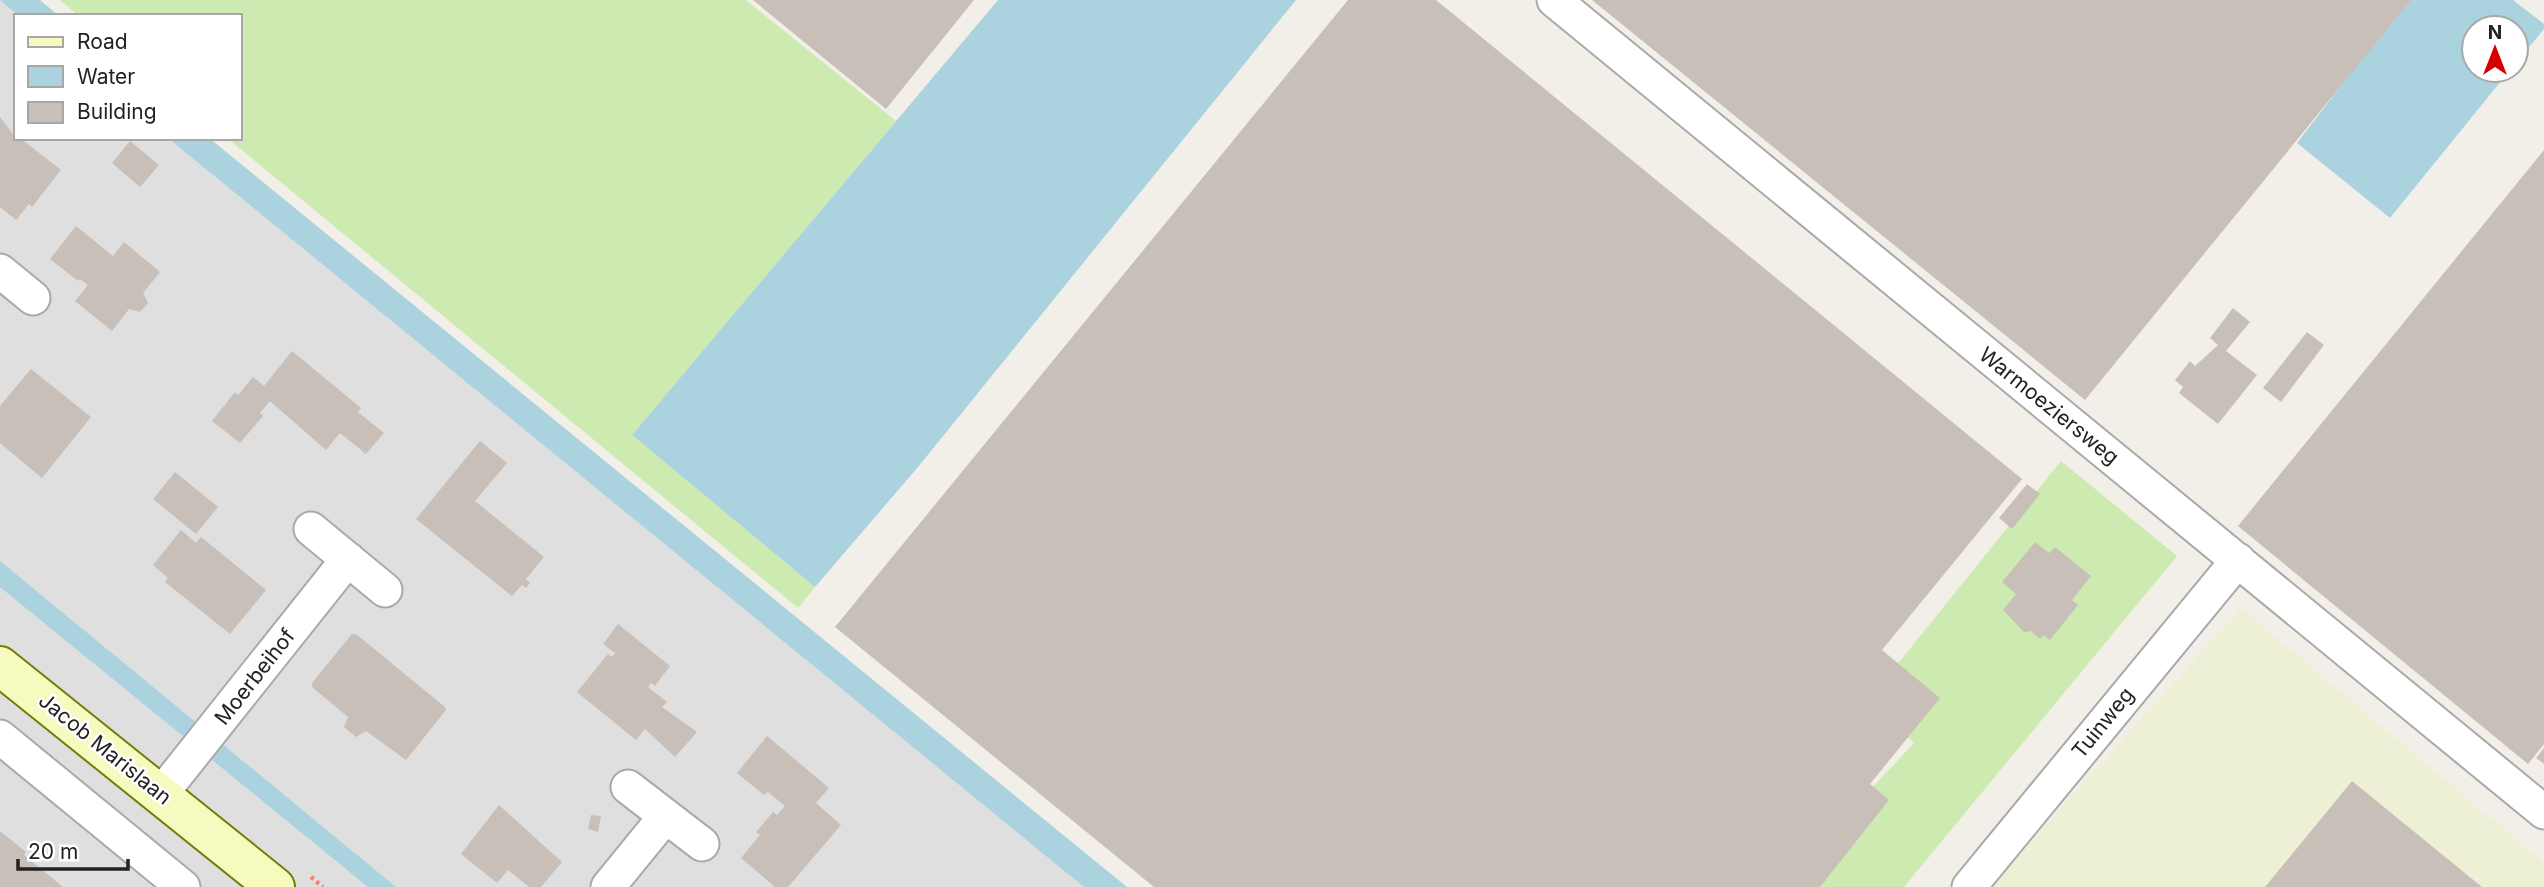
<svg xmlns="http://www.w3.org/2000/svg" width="2544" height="887" font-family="Inter,sans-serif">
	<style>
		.residential { fill: #e0dfdf }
		.farmland { fill: #eef0d5 }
		.grass { fill: #cdebb0 }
		.water { fill: #aad3df }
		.building { fill: #c7bfb8 }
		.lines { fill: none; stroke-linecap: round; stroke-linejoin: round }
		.minor-casing { stroke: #a9a9a9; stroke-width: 37 }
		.secondary-casing { stroke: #707d05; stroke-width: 42 }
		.path { stroke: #fa8072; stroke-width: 4.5; stroke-dasharray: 3.5 3.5; stroke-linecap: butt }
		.minor { stroke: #fff; stroke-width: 33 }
		.secondary { stroke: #f7fabf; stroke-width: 38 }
		.labels { text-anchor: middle; stroke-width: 5; stroke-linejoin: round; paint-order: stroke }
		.street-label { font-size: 21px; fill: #222; stroke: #fff }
	</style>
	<rect width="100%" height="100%" fill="#f2efe9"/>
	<path class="residential" d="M0 0 40 16H16V138H190L1109 887H0Z"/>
	<path class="farmland" d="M2241 608 2544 863V887H1990Z"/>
	<path class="grass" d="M60 0H746L896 121 632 435 815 587 798 608 227 138H240V16H79Z
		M2061 461 2177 556 1904 887H1712L1870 790 1914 743 1867 702Z"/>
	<path class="water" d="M0 0H40L59 16H19Z
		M998 0H1296L918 467 815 587 632 435Z
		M2407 0H2513L2544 24V29L2516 63V28H2474V70H2510L2390 218 2297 143Z
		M168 138H209L1127 887H1084Z
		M0 561 396 887H368L0 587Z"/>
	<path class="building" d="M753 0H974L886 109Z
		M1348 0H1436L2022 479 1882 650 1940 698 1870 784 1889 800 1820 887H1154L835 627Z
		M1592 0H2411L2085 400Z
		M0 117 16 138H20L61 170 32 207 29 204 16 220 0 207Z
		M130 141 159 165 140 187 112 163Z
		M2544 150V744L2528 764 2238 526Z
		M76 226 113 256 124 242 160 272 143 293 148 303 140 312 129 309 112 331 75 301 88 285 80 279 78 281 50 259Z
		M2233 308 2250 322 2226 351 2257 375 2218 424 2179 393 2183 387 2175 380 2190 361 2195 366 2218 345 2210 338Z
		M2307 332 2324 345 2281 402 2263 388Z
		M292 351 361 408 358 412 384 433 366 454 340 433 326 450 270 401 260 413 263 416 240 443 212 421 235 392 238 395 253 377 264 386Z
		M31 369 91 417 42 478 0 443V406Z
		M480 441 507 463 475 501 544 557 526 579 530 583 526 588 522 585 512 596 416 519Z
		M175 472 218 507 196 534 153 499Z
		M2027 484 2040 494 2012 529 1999 518Z
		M181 530 196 543 201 537 266 590 230 634 165 582 168 578 153 565Z
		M2035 542 2049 553 2055 547 2091 576 2072 600 2078 605 2050 640 2044 635 2040 639 2031 631 2024 632 2003 610 2016 594 2002 582Z
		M618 624 670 666 655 686 651 683 648 687 667 702 662 707 697 732 675 757 645 729 636 740 577 692 608 654 612 657 615 653 603 644Z
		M352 634H356L445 707 446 710 406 760 366 731 356 737 344 727 348 717 312 687V683Z
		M767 736 829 788 816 803 841 825 788 887H775L741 858 760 835 756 832 773 812 777 815 785 806 768 792 764 795 737 773Z
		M2544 748V764L2536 758Z
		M2352 781 2482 887H2265Z
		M499 805 562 862 541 887H529L508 870 497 883 461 854Z
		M591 815 601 816 598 832 588 829Z
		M0 831 26 852 24 855 63 887H0Z"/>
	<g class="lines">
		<g class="minor-casing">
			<path id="minor" d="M1554 0 2544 812
				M0 271 33 298
				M311 529 385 590
				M0 737 183 887
				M628 787 702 844
				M161 794 348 559
				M608 887 665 817
				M1969 887 2238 560"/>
		</g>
		<g class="secondary-casing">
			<path id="secondary" d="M0 666 275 887"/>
		</g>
		<path class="path" d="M311 877 323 887"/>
		<use href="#minor" class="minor"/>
		<use href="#secondary" class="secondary"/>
	</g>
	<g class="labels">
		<g class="street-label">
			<text transform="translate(2049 406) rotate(39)" y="7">Warmoeziersweg</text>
			<text transform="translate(255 677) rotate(-52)" y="7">Moerbeihof</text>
			<text transform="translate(2103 723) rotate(-51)" y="7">Tuinweg</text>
			<text transform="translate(105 749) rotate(39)" y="7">Jacob Marislaan</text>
		</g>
	</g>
	<rect x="14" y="14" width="228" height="126" fill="#ffffff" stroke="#a7a7a7" stroke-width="2"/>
	<rect x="28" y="37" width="35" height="10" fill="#f7fabf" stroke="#a7a7a7" stroke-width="2"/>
	<text x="77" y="49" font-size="21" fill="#222222">Road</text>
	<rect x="28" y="66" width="35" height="21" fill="#aad3df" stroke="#a7a7a7" stroke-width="2"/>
	<text x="77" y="84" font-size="21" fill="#222222">Water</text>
	<rect x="28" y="102" width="35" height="21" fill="#c7bfb8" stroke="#a7a7a7" stroke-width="2"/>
	<text x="77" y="119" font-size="21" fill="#222222">Building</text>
	<g transform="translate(2495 49)"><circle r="33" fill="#ffffff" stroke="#a7a7a7" stroke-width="2"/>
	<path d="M0-5L12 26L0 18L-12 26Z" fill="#d40000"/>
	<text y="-10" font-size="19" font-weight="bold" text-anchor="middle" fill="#222222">N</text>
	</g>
	<path d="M18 859v10h110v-10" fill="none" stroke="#222222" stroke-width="3.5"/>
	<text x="28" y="859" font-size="21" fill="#222222" stroke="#ffffff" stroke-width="5" paint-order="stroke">20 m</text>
</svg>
